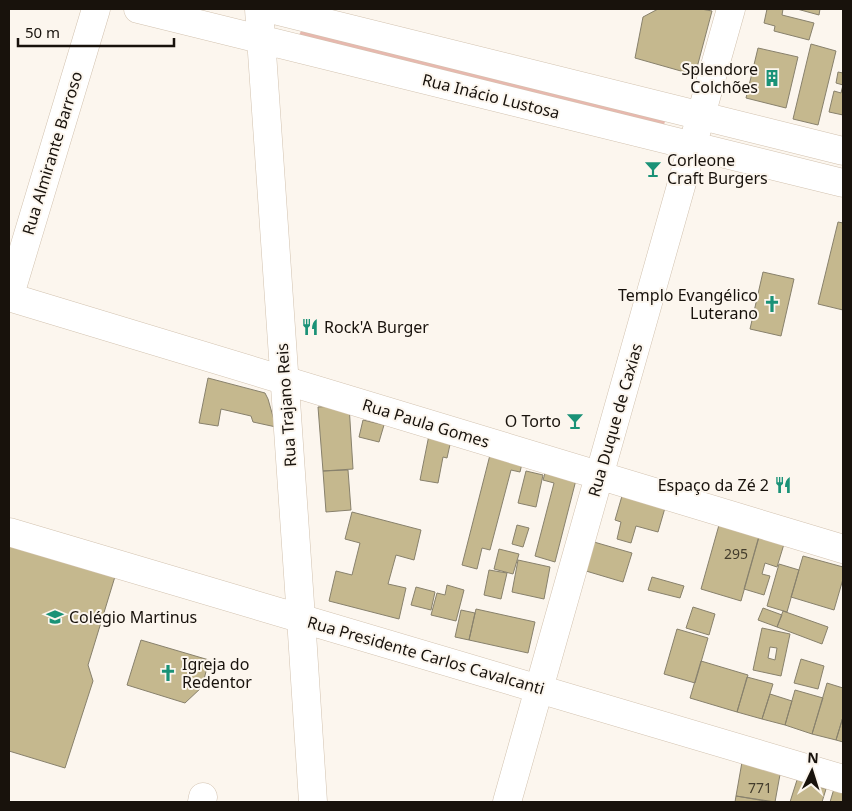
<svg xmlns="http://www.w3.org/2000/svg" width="852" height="811" font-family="'Noto Sans',sans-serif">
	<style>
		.green { fill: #e7b8ae }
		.building { fill: #c5b88e; stroke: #88816c; fill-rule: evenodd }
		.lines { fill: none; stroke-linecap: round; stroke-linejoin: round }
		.minor-casing { stroke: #d2c2af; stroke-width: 29 }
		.major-casing { stroke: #d2c2af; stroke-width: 29 }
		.minor { stroke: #fff; stroke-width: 28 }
		.major { stroke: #fff; stroke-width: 28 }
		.labels { text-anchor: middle; stroke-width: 4; stroke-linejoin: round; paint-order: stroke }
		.number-label { font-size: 14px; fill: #433c2c }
		.poi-label { font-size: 16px; fill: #18120c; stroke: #fcf6ee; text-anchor: end }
		.street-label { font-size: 16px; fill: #18120c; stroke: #fcf6ee }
	</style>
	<rect width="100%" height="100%" fill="#fcf6ee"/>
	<path class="green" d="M306 22 667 114 661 136 294 44Z"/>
	<path class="building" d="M658 9H701L712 11 695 75 635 58 643 17Z
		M767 9H783L782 15 814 23 809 40 774 31 775 26 764 23Z
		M797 9H820L819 15Z
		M811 44 836 51 818 125 793 119Z
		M758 48 798 57 786 108 746 98Z
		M838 72 843 73V115L829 112 834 91 841 93 843 85 836 83Z
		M838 222 843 223V310L818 304Z
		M763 272 794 279 781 336 750 329Z
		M208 378 265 393 268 399 276 427 253 422 251 416 221 409 218 426 199 423Z
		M349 405 353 469 323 471 318 407Z
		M363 420 384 425 379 442 359 437Z
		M429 435 451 440 447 458 443 457 438 483 420 480Z
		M492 447 524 455 520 472 511 470 490 550 482 548 477 569 462 565Z
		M547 466 577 476 555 562 535 556 554 483 543 480Z
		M348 470 351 510 326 512 323 471Z
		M526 471 543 475 536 507 518 503Z
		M624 489 667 501 658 532 636 526 631 543 617 539 621 522 615 520Z
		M352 512 421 530 414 560 396 555 388 584 406 588 399 619 329 601 336 571 352 575 360 543 345 539Z
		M517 525 529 528 523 547 512 544Z
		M719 525 759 537 741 601 701 589Z
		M759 536 784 544 777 567 765 563 762 574 770 576 764 595 744 589Z
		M9 537 117 570 88 665 93 681 65 768 9 751Z
		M594 542 632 553 623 582 586 571Z
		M499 549 519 554 513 574 494 569Z
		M803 556 843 567V579L834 610 791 597Z
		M518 560 550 567 544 599 512 592Z
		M779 564 799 570 787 612 767 606Z
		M489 570 507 573 501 599 484 595Z
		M652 577 684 586 680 598 648 590Z
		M447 585 464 590 456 621 431 615 437 593 445 595Z
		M416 587 435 592 431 610 411 605Z
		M693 607 715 614 709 635 686 628Z
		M763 608 782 615 777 627 758 620Z
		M476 609 535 622 528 653 469 640Z
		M461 610 475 613 469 640 455 637Z
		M783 611 828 627 822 644 777 627Z
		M762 628 790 634 781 676 753 670ZM770 647 777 648 775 660 768 658Z
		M677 629 708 638 695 683 664 674Z
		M141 640 209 660 202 687 185 703 127 685Z
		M801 659 824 666 818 689 794 683Z
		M701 661 748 675 737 712 690 698Z
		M747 677 773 684 762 719 737 712Z
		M827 683 843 688V717L836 740 812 734Z
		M795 690 823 698 812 734 785 725Z
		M770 694 792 701 785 725 762 719Z
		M843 717V742L836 740Z
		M742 762 781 769 775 802 736 796Z
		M797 780 826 789 822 802H790Z
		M836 782 843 784V802H830Z
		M736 796 771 802H735Z"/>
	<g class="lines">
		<g class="minor-casing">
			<path id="minor" d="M9 297 843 549
				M9 298 96 9
				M301 618 313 802
				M202 802 203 797
				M507 802 731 9"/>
		</g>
		<g class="major-casing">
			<path id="major" d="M138 9 843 183
				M259 9 301 618
				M270 9 843 151
				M9 532 843 779"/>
		</g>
		<use href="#minor" class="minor"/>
		<use href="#major" class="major"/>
	</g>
	<defs>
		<g id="building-bare" transform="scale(1.35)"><path d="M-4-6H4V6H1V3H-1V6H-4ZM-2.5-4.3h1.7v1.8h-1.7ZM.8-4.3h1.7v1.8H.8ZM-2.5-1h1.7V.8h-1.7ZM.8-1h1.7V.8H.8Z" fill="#1a9277" stroke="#fcf6ee" stroke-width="2.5" paint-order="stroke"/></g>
		<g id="bar-bare" transform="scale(1.35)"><path d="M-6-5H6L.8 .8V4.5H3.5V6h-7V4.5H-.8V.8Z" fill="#1a9277" stroke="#fcf6ee" stroke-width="2.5" paint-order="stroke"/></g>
		<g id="church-bare" transform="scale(1.35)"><path d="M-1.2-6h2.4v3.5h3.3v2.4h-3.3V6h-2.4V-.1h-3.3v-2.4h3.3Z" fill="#1a9277" stroke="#fcf6ee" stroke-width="2.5" paint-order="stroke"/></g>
		<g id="restaurant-bare" transform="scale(1.35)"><path d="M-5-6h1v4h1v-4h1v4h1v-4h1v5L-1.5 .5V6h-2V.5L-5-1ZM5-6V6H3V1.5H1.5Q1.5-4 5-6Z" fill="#1a9277" stroke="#fcf6ee" stroke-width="2.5" paint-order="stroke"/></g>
		<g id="school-bare" transform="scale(1.35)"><path d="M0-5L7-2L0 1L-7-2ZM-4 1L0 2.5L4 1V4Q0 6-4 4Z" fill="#1a9277" stroke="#fcf6ee" stroke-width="2.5" paint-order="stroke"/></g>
	</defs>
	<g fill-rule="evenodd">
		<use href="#building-bare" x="772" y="78"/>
		<use href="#bar-bare" x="653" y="169"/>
		<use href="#church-bare" x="772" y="304"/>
		<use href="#restaurant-bare" x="310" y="327"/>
		<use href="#bar-bare" x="575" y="421"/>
		<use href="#restaurant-bare" x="783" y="485"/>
		<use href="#school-bare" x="55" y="617"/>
		<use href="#church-bare" x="168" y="673"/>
	</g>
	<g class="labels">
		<g class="number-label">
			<text x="736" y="559">295</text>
			<text x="760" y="793">771</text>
		</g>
		<g class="poi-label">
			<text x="758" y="75">Splendore<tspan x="758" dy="18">Colchões</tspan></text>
			<text x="667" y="166" text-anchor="start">Corleone<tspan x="667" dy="18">Craft Burgers</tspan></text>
			<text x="758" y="301">Templo Evangélico<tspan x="758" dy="18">Luterano</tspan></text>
			<text x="324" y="333" text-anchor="start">Rock'A Burger</text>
			<text x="561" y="427">O Torto</text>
			<text x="769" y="491">Espaço da Zé 2</text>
			<text x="69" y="623" text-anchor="start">Colégio Martinus</text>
			<text x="182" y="670" text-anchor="start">Igreja do<tspan x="182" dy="18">Redentor</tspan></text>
		</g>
		<g class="street-label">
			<text transform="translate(491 96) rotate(14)" y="6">Rua Inácio Lustosa</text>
			<text transform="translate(52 153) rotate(-73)" y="6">Rua Almirante Barroso</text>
			<text transform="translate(286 405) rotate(-94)" y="6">Rua Trajano Reis</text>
			<text transform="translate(615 420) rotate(-74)" y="6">Rua Duque de Caxias</text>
			<text transform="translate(426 423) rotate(17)" y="6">Rua Paula Gomes</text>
			<text transform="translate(426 655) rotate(16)" y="6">Rua Presidente Carlos Cavalcanti</text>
		</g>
	</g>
	<rect width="852" height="811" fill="none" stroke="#18120c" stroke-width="20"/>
	<g transform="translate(812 771) rotate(4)" stroke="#fcf6ee" stroke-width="4" paint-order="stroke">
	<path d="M0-4L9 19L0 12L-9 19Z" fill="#18120c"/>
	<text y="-8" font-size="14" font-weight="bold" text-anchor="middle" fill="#18120c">N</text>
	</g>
	<path d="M18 38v8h156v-8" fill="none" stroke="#18120c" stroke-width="2.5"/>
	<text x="25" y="38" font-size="15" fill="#18120c" stroke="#fcf6ee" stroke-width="4" paint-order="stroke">50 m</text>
</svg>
